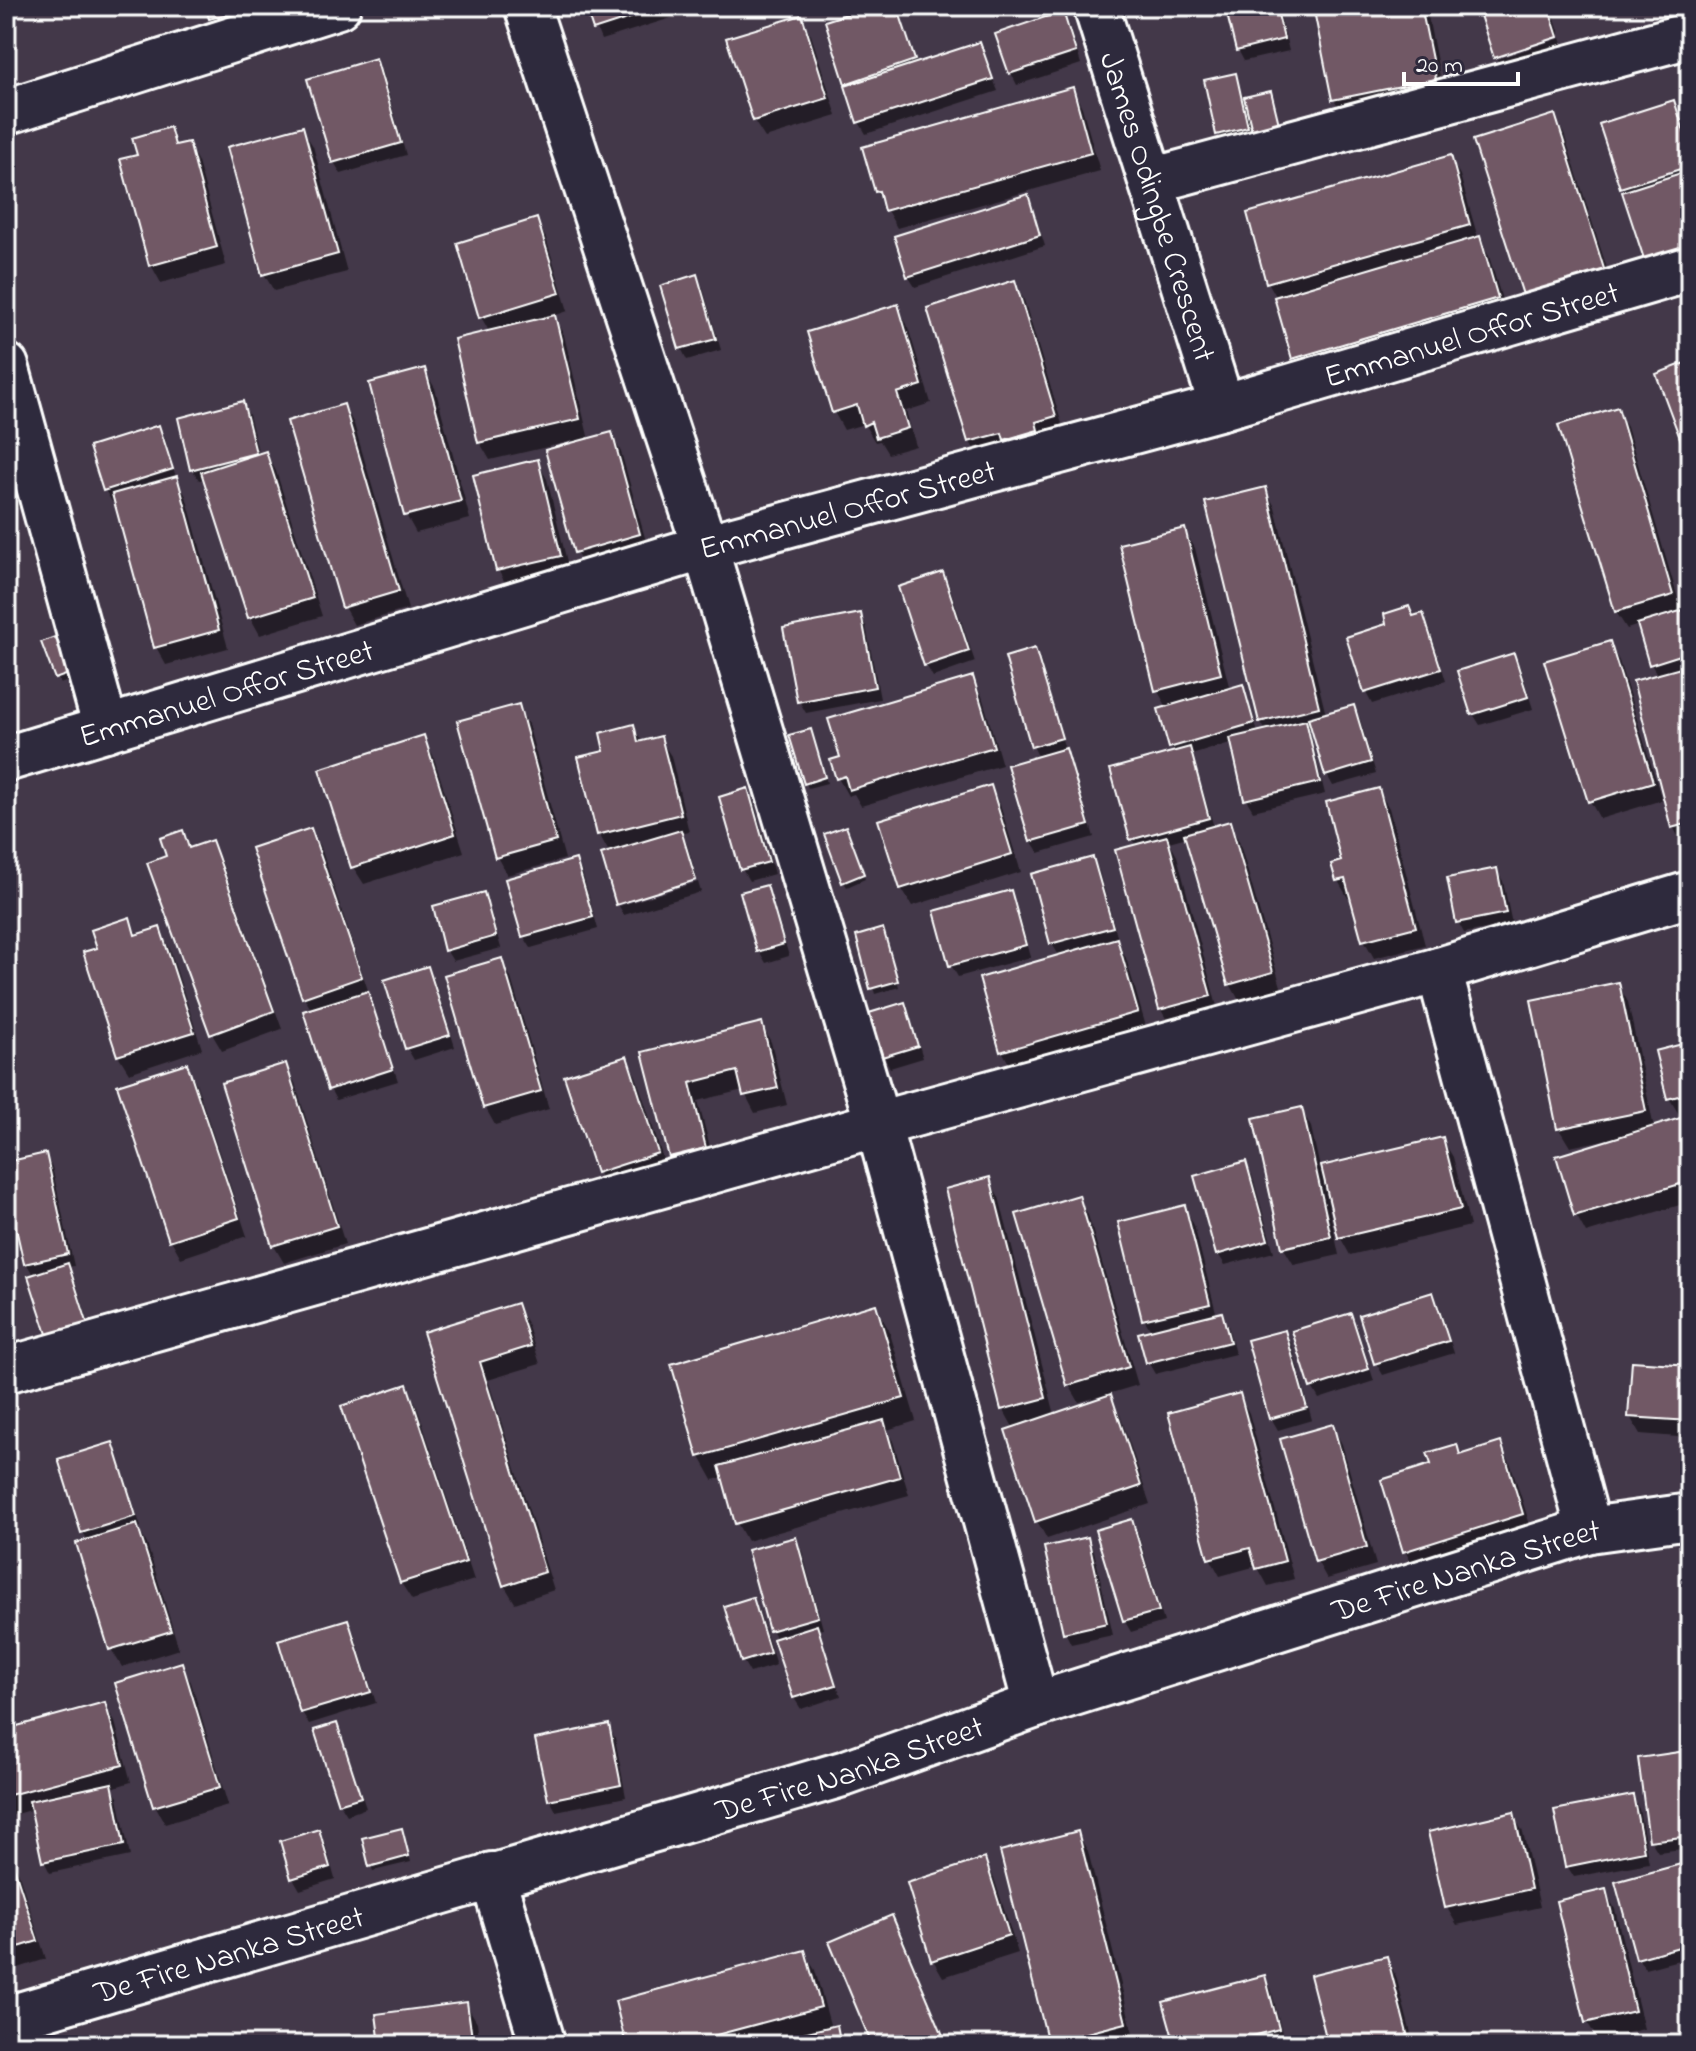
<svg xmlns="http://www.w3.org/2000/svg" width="1696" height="2051" font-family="'Indie Flower',sans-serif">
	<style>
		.shadow { fill: #0007 }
		.building { fill: #715965; stroke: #fff; stroke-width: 2 }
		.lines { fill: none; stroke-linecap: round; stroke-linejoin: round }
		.minor-casing { stroke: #fff; stroke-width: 50 }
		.minor { stroke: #2f2a3d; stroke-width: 44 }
		.labels { text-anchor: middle; stroke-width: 8; stroke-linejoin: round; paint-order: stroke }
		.street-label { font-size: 32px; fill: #fff; stroke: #2f2a3d }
	</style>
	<rect width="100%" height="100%" fill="#433849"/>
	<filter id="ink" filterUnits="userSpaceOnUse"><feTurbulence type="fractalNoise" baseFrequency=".0125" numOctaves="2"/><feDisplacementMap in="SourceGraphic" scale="16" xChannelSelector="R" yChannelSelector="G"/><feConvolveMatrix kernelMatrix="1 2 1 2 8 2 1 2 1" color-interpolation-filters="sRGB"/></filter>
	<g filter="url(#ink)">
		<path class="shadow" d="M207 6H304L221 36 210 18Z
			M587 6H682L684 14 601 40Z
			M878 6H897L918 65 979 45 998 91 866 134 859 122 847 83Z
			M1227 6H1278L1289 51 1244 61 1238 50Z
			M1315 6H1426L1444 97 1344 117 1334 99Z
			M1479 6H1551L1560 34 1496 55V59Z
			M1062 14 1069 25 1081 64 1017 85 1011 73Z
			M801 17 811 35 837 116 765 138 754 121 729 40Z
			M1561 38 1567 55 1506 75 1497 59Z
			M375 61 382 72 406 155 341 174 334 162Z
			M1235 75 1244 99 1270 93 1281 129 1252 126 1254 138 1225 145 1218 134Z
			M1072 89 1082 107 1100 171 897 228 876 191Z
			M1673 103 1690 146V268L1625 193 1602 126Z
			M1554 117 1564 134 1614 290 1536 315Z
			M302 129 313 146 347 272 274 291 264 274Z
			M169 130 178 146 188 144 198 162 226 265 161 283 151 265 139 157Z
			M1450 158 1460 175 1478 238 1489 256 1507 316 1304 376 1294 358 1277 298 1268 282 1250 214Z
			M1027 196 1033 208 1045 246 915 287 908 276Z
			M536 221 546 238 568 311 553 316 564 335 589 440 611 434 621 452 649 552 586 570 576 552 573 441 490 460 480 443 456 341 490 333 481 317Z
			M696 277 703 288 721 350 687 360 681 348Z
			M1014 283 1024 300 1065 434 980 459 970 442 929 309Z
			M897 307 907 324 931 403 906 411 916 446 888 454 880 441 875 442 864 424 844 430 834 412Z
			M424 370 435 388 470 519 416 533 406 515Z
			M242 403 249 415 259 455 266 453 276 471 322 616 260 635 250 617 206 479 199 480 192 469Z
			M344 406 354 424 408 609 354 625 344 607Z
			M1617 410 1627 427 1682 612 1690 610V666L1686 667 1690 674V843L1683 845 1673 827 1658 676 1651 664 1639 625 1627 629 1616 612Z
			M158 427 165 438 177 481 186 496 228 648 166 665 156 647 116 500 112 502 105 490Z
			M6 450 23 506 6 511Z
			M537 462 547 479 570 574 508 588 498 570Z
			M1265 489 1275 507 1326 715 1353 708 1360 719 1376 774 1333 786 1327 775 1313 728 1309 729 1325 794 1253 811 1246 799 1233 742 1192 755 1214 827 1229 823 1239 841 1282 990 1240 1002 1230 984 1187 837 1169 842 1177 856 1219 1014 1171 1027 1161 1010 1118 851 1136 846 1132 839 1174 754 1171 747 1168 709 1157 690 1184 530 1195 548 1230 690 1242 687 1248 698 1258 733 1266 731 1260 721Z
			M942 574 949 585 975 662 933 677 926 665 900 588Z
			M860 615 866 626 880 699 806 713 799 701Z
			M1422 616 1429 627 1446 681 1372 704 1366 693 1349 638Z
			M43 643 78 677 60 684Z
			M1609 643 1619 661 1662 800 1600 819 1590 801Z
			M1034 650 1041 662 1065 750 1071 761 1094 837 1039 853 1032 842 1009 766 1039 758 1033 746Z
			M1513 655 1520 667 1533 709 1480 725 1473 714Z
			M972 678 982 696 1002 765 861 806 854 794 848 796 838 778 842 758Z
			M518 706 528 724 565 859 507 875 497 857Z
			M633 726 643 743 660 739 671 756 689 832 681 834 687 844 697 878 617 902 610 854 599 834 607 752Z
			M813 736 827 783 808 788 806 783Z
			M423 738 433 755 464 852 364 884 353 867Z
			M990 787 1000 805 1021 872 912 906 901 888Z
			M747 790 754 802 774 874 749 881 742 869 721 798Z
			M1378 790 1389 808 1425 945 1374 958 1364 940 1352 897 1348 898 1338 881 1334 865 1343 862Z
			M311 831 321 848 398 1081 336 1100 330 1089 312 1011 304 997Z
			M182 832 192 849 211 842 221 860 282 1029 222 1051 212 1034 169 857Z
			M848 834 865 879 847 887 844 882Z
			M1092 859 1099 871 1118 939H1116L1126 958 1147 1030 1012 1069 1002 1051 1060 957 1052 944 1033 876Z
			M576 861 582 872 598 929 531 948 524 937 508 880Z
			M1496 870 1503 881 1512 924 1464 933 1458 922Z
			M698 882 701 892 624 915 619 906Z
			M766 887 772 899 789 956 766 963 759 951Z
			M1010 892 1016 904 1031 957 958 977 951 965Z
			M483 894 489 906 501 948 453 961 446 950Z
			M129 920 138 936 159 929 169 947 202 1049 129 1073 118 1055 100 949Z
			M885 936 899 987 875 994 858 937Z
			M501 960 511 978 549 1109 495 1125 485 1107 447 977Z
			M427 968 434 980 455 1047 414 1060 407 1048Z
			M1618 984 1628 1002 1654 1128 1690 1118V1202L1586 1233 1576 1215 1614 1141 1613 1138 1570 1147 1559 1129 1533 1002Z
			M904 1004 910 1016 923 1058 890 1068 884 1056Z
			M761 1024 771 1042 787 1105 755 1113 743 1090 698 1101 715 1166 681 1174 670 1156 645 1053Z
			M1690 1044V1113L1680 1116 1669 1098 1657 1053Z
			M626 1058 636 1076 667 1171 608 1190 597 1172Z
			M186 1065 196 1083 247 1236 181 1258 171 1240 120 1087Z
			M6 1066 13 1091 6 1093Z
			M285 1066 295 1083 345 1244 284 1263 274 1246 223 1084Z
			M1301 1109 1311 1127 1320 1168 1442 1139 1453 1157 1470 1226 1350 1255 1340 1237 1329 1192 1326 1193 1339 1255 1294 1265 1283 1247Z
			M45 1155 52 1167 74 1266 68 1267 74 1277 93 1336 34 1276 26 1263 6 1175V1164Z
			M1245 1164 1252 1175 1274 1252 1225 1265 1218 1254Z
			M989 1180 999 1197 1055 1415 1106 1398 1105 1395 1079 1402 1069 1385 1078 1197 1088 1215 1138 1385 1108 1394 1120 1415 1150 1504 1047 1539 1037 1521 1014 1429 1003 1409Z
			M1184 1207 1194 1225 1217 1316 1221 1315 1228 1326 1235 1354 1155 1374 1148 1362 1152 1332 1144 1319Z
			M1432 1295 1439 1306 1454 1353 1383 1375 1376 1363Z
			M517 1306 527 1323 540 1364 488 1380 554 1590 515 1603 504 1585 425 1334Z
			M875 1306 889 1330 916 1421 887 1430 893 1441 909 1495 747 1541 737 1523 724 1477 713 1480 700 1457 673 1366Z
			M1350 1316 1357 1327 1374 1381 1319 1399 1312 1387 1294 1333Z
			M1284 1332 1291 1343 1312 1420 1278 1430 1271 1418Z
			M1690 1367V1438L1640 1434 1630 1417Z
			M406 1386 416 1404 474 1580 412 1600 401 1583 343 1407Z
			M1239 1395 1249 1413 1294 1579 1268 1586 1257 1566 1220 1576 1210 1558Z
			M1332 1426 1342 1444 1376 1565 1327 1579 1317 1561Z
			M112 1444 118 1456 141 1527 138 1528 147 1544 179 1649 122 1667 111 1649 88 1541 83 1532Z
			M1500 1445 1510 1462 1532 1531 1415 1569 1405 1551 1434 1466 1456 1446 1462 1457Z
			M1132 1522 1138 1533 1164 1622 1131 1632 1124 1620Z
			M795 1539 802 1551 823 1629 818 1630 841 1696 801 1709 794 1698 777 1640 771 1630Z
			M1087 1540 1094 1551 1113 1635 1071 1644 1065 1632Z
			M752 1600 759 1611 776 1665 750 1673 743 1661 727 1608Z
			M347 1622 354 1633 376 1703 309 1724 302 1712Z
			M181 1665 191 1682 228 1805 165 1824 155 1806 117 1684Z
			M104 1704 115 1722 131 1782 112 1788 118 1797 130 1856 50 1873 44 1861 33 1809 6 1817V1731Z
			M336 1725 342 1737 366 1808 347 1815 340 1804 316 1731Z
			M608 1726 615 1738 626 1797 556 1811 550 1800 538 1740Z
			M1684 1753 1690 1763V1848L1658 1852 1651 1841Z
			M1632 1797 1639 1809 1649 1863 1574 1877 1567 1866Z
			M1513 1815 1523 1832 1540 1907 1457 1925 1447 1908Z
			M318 1831 325 1843 335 1879 300 1890 293 1878 283 1842Z
			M1077 1833 1088 1851 1135 2041 1119 2045H1051L1050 2042Z
			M6 1834 46 1959 6 1972Z
			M404 1835 411 1862 373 1871 371 1866Z
			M984 1861 994 1878 1018 1953 943 1977 933 1960Z
			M1680 1866 1690 1889V1957L1645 1969 1638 1958Z
			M1605 1891 1615 1909 1644 2029 1598 2040 1587 2022 1558 1902Z
			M892 1917 902 1935 948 2045H874Z
			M804 1953 815 1970 831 2028 836 2027 846 2045H628Z
			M1386 1958 1396 1976 1414 2045H1330Z
			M1264 1977 1271 1989 1284 2041 1268 2045H1177Z
			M466 2004 477 2022 480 2045H382Z"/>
		<path class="building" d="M205 6H257L209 19Z
			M585 6H667L593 30Z
			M872 6H897L915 60 845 84 825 21Z
			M1225 6H1276L1284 39 1236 51Z
			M1313 6H1421L1436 79 1332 100Z
			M1477 6H1548L1558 37 1494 58Z
			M1063 11 1076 52 1009 74 995 34Z
			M802 15 828 98 753 121 726 38Z
			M980 42 993 79 857 123 845 86Z
			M376 58 401 143 332 163 307 79Z
			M1236 73 1248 127 1216 135 1204 80Z
			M1073 87 1091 153 884 211 879 191 875 192 862 147Z
			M1271 91 1279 124 1252 131 1244 97Z
			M1674 100 1690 150V166L1620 188 1599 124Z
			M1555 114 1605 272 1524 298 1473 140Z
			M303 126 338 254 262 275 227 147Z
			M170 127 175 145 189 142 217 247 149 266 120 159 137 155 132 138Z
			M1451 155 1470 225 1266 283 1247 213Z
			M1690 170V248L1645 262 1622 192Z
			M1028 194 1040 235 907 277 894 236Z
			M537 218 560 293 479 318 457 243Z
			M1480 236 1498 298 1292 359 1274 297Z
			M697 274 716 339 679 349 660 286Z
			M1015 280 1056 416 1036 422 1038 430 1004 440 1002 433 968 442 927 308Z
			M898 304 922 385 897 393 908 428 876 438 871 422 863 426 857 405 832 413 807 332Z
			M555 315 580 419 478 443 454 339Z
			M1690 361V465L1656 374Z
			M425 368 461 501 404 516 369 383Z
			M243 401 256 453 190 470 178 418Z
			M344 404 399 591 342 608 287 421Z
			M1618 407 1673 595 1615 612 1558 425Z
			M159 425 173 469 103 491 89 447Z
			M612 432 640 534 574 553 545 450Z
			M266 451 313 598 248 618 201 472Z
			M6 455 18 494 6 497Z
			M538 459 561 556 496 571 473 475Z
			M177 476 219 630 154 648 112 494Z
			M1266 487 1319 707 1259 722 1205 502Z
			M1185 528 1221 674 1155 691 1119 544Z
			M943 572 969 651 924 666 898 587Z
			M1409 606 1413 616 1423 613 1441 669 1364 693 1346 637 1386 624 1384 614Z
			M1690 608V652L1649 665 1637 624Z
			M861 613 875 687 797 702 783 628Z
			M63 634 77 671 55 679 41 642Z
			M1610 641 1653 782 1588 802 1544 661Z
			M1035 648 1062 738 1031 747 1005 657Z
			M1514 653 1528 697 1471 715 1457 671Z
			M1688 666 1690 823 1671 828 1633 681Z
			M973 676 994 747 849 790 845 776 836 779 830 760 840 757 828 719Z
			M1243 684 1254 723 1169 748 1158 709Z
			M519 704 556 841 495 858 457 721Z
			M1354 705 1371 762 1325 776 1308 718Z
			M1306 720 1320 782 1244 800 1230 738Z
			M634 724 638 742 661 736 681 814 597 835 578 757 604 751 600 733Z
			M811 729 825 777 804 784 789 735Z
			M424 735 455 834 351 868 319 769Z
			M1190 747 1209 818 1130 840 1110 769Z
			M1066 748 1089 825 1030 842 1007 765Z
			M991 785 1012 854 900 889 878 820Z
			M748 788 769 862 740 870 719 797Z
			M1379 788 1416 927 1362 941 1345 879 1336 881 1331 864 1341 861 1326 802Z
			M1230 821 1273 972 1228 985 1184 834Z
			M846 826 864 874 842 883 824 834Z
			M311 828 362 977 302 998 251 848Z
			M183 830 189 848 212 840 274 1011 210 1035 147 863 166 856 160 838Z
			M681 830 696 880 616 905 601 854Z
			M1167 836 1211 996 1159 1010 1115 850Z
			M1093 857 1113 927 1050 944 1031 874Z
			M576 859 593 917 522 937 505 879Z
			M1497 868 1506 913 1456 923 1447 878Z
			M767 885 784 944 757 952 740 892Z
			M1011 890 1026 945 949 966 934 911Z
			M484 892 496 936 444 951 433 906Z
			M130 917 135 935 160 927 194 1032 117 1056 83 952 97 948 91 930Z
			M883 928 898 981 870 989 856 936Z
			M1117 938 1138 1012 1000 1052 979 978Z
			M502 958 541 1091 483 1108 444 975Z
			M428 966 450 1035 405 1049 384 980Z
			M1619 982 1646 1111 1557 1129 1531 1000Z
			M368 991 393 1069 328 1090 303 1011Z
			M905 1002 918 1046 882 1057 869 1013Z
			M762 1022 778 1088 743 1096 737 1071 690 1083 706 1148 669 1157 642 1052Z
			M1690 1042V1093L1667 1099 1655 1051Z
			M627 1056 658 1153 596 1173 564 1076Z
			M187 1063 239 1218 169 1241 117 1085Z
			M286 1063 337 1226 272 1246 221 1083Z
			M1302 1107 1331 1237 1282 1248 1253 1118Z
			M1690 1115V1181L1574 1216 1556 1156Z
			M1443 1137 1461 1209 1338 1238 1321 1166Z
			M46 1153 68 1254 24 1264 6 1184V1162Z
			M1246 1161 1268 1240 1216 1255 1194 1176Z
			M990 1177 1046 1398 1001 1410 945 1189Z
			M1079 1195 1129 1367 1067 1386 1016 1214Z
			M1185 1205 1210 1304 1142 1320 1118 1222Z
			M68 1263 88 1325 48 1337 28 1276Z
			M1433 1292 1449 1341 1374 1364 1359 1315Z
			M517 1303 531 1346 480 1362 545 1572 503 1586 423 1332Z
			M876 1304 904 1398 698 1457 671 1364Z
			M1222 1312 1230 1342 1146 1363 1138 1333Z
			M1351 1313 1369 1369 1310 1388 1292 1331Z
			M10 1323 20 1355 6 1359V1324Z
			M1285 1330 1307 1408 1269 1419 1247 1340Z
			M1632 1361 1690 1365V1421L1628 1417Z
			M407 1384 466 1562 400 1583 341 1406Z
			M1240 1393 1285 1561 1256 1569 1250 1548 1208 1559 1168 1413Z
			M1111 1394 1141 1486 1035 1522 1005 1430Z
			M884 1420 900 1477 735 1524 719 1466Z
			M1333 1424 1367 1547 1315 1562 1280 1439Z
			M113 1442 136 1516 81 1533 58 1459Z
			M1501 1442 1523 1514 1403 1552 1381 1480 1431 1464 1427 1453 1457 1444 1460 1455Z
			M1132 1519 1159 1611 1123 1621 1095 1530Z
			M137 1524 171 1631 109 1650 76 1543Z
			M796 1537 818 1617 769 1631 747 1550Z
			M1088 1537 1107 1623 1063 1633 1044 1547Z
			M753 1597 770 1653 741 1662 724 1606Z
			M348 1619 371 1692 300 1713 278 1640Z
			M817 1625 836 1685 793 1698 773 1639Z
			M182 1662 220 1787 153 1807 115 1683Z
			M105 1702 123 1765 6 1796V1729Z
			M337 1723 361 1797 338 1804 314 1730Z
			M609 1724 621 1785 548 1800 535 1739Z
			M1686 1751 1690 1784V1836L1649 1841 1638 1758Z
			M112 1783 124 1845 42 1862 29 1801Z
			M1633 1795 1644 1851 1565 1867 1554 1810Z
			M1514 1812 1531 1889 1445 1908 1428 1832Z
			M402 1828 409 1856 369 1867 362 1838Z
			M319 1829 330 1867 291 1879 280 1841Z
			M1078 1831 1126 2023 1048 2043 1000 1851Z
			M6 1843 38 1941 6 1951Z
			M985 1858 1009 1935 931 1961 907 1883Z
			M1681 1864 1690 1896V1944L1636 1959 1615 1882Z
			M1606 1889 1635 2011 1585 2023 1556 1901Z
			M892 1915 945 2040 935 2045H872L829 1942Z
			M805 1950 821 2007 679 2045H626L615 2001Z
			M1387 1956 1410 2045H1328L1310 1975Z
			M1265 1975 1279 2029 1219 2045H1175L1163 2002Z
			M467 2002 473 2045H380L376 2014Z
			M837 2025 841 2045H752Z"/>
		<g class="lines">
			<g class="minor-casing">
				<g id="minor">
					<path d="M527 6 705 547 878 1124 1036 1705"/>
					<path id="s1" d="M1096 6 1222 407"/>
					<path d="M6 112 338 6"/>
					<path d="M1151 181 1690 35"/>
					<path d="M6 366 106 729"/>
					<path id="s2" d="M6 759 705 547 1222 407 1690 269"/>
					<path d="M1439 970 1589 1530"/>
					<path d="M6 1370 878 1124 1439 970 1690 894"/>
					<path d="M492 1875 543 2045"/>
					<path id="s3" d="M6 2019 846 1773 1036 1705 1589 1530 1690 1516"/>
				</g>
			</g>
			<use href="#minor" class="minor"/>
		</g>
	</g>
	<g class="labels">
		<g class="street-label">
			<text dy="11" stroke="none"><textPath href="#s1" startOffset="210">James Odingbe Crescent</textPath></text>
			<text dy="11" stroke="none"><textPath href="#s2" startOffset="1526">Emmanuel Offor Street</textPath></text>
			<text dy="11" stroke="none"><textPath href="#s2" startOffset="878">Emmanuel Offor Street</textPath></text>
			<text dy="11" stroke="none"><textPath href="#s2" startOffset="230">Emmanuel Offor Street</textPath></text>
			<text dy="11" stroke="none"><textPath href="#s3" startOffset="1528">De Fire Nanka Street</textPath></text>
			<text dy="11" stroke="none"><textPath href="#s3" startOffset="880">De Fire Nanka Street</textPath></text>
			<text dy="11" stroke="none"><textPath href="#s3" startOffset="232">De Fire Nanka Street</textPath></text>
		</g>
	</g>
	<rect width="1696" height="2051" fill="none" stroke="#2f2a3d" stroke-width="32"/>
	<rect x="16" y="16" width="1664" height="2019" fill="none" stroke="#fff" stroke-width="3" filter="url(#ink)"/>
	<path d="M1404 72v12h114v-12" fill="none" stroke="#ffffff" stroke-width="4"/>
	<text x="1416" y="72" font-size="24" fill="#ffffff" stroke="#2f2a3d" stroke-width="6" paint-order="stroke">20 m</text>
</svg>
